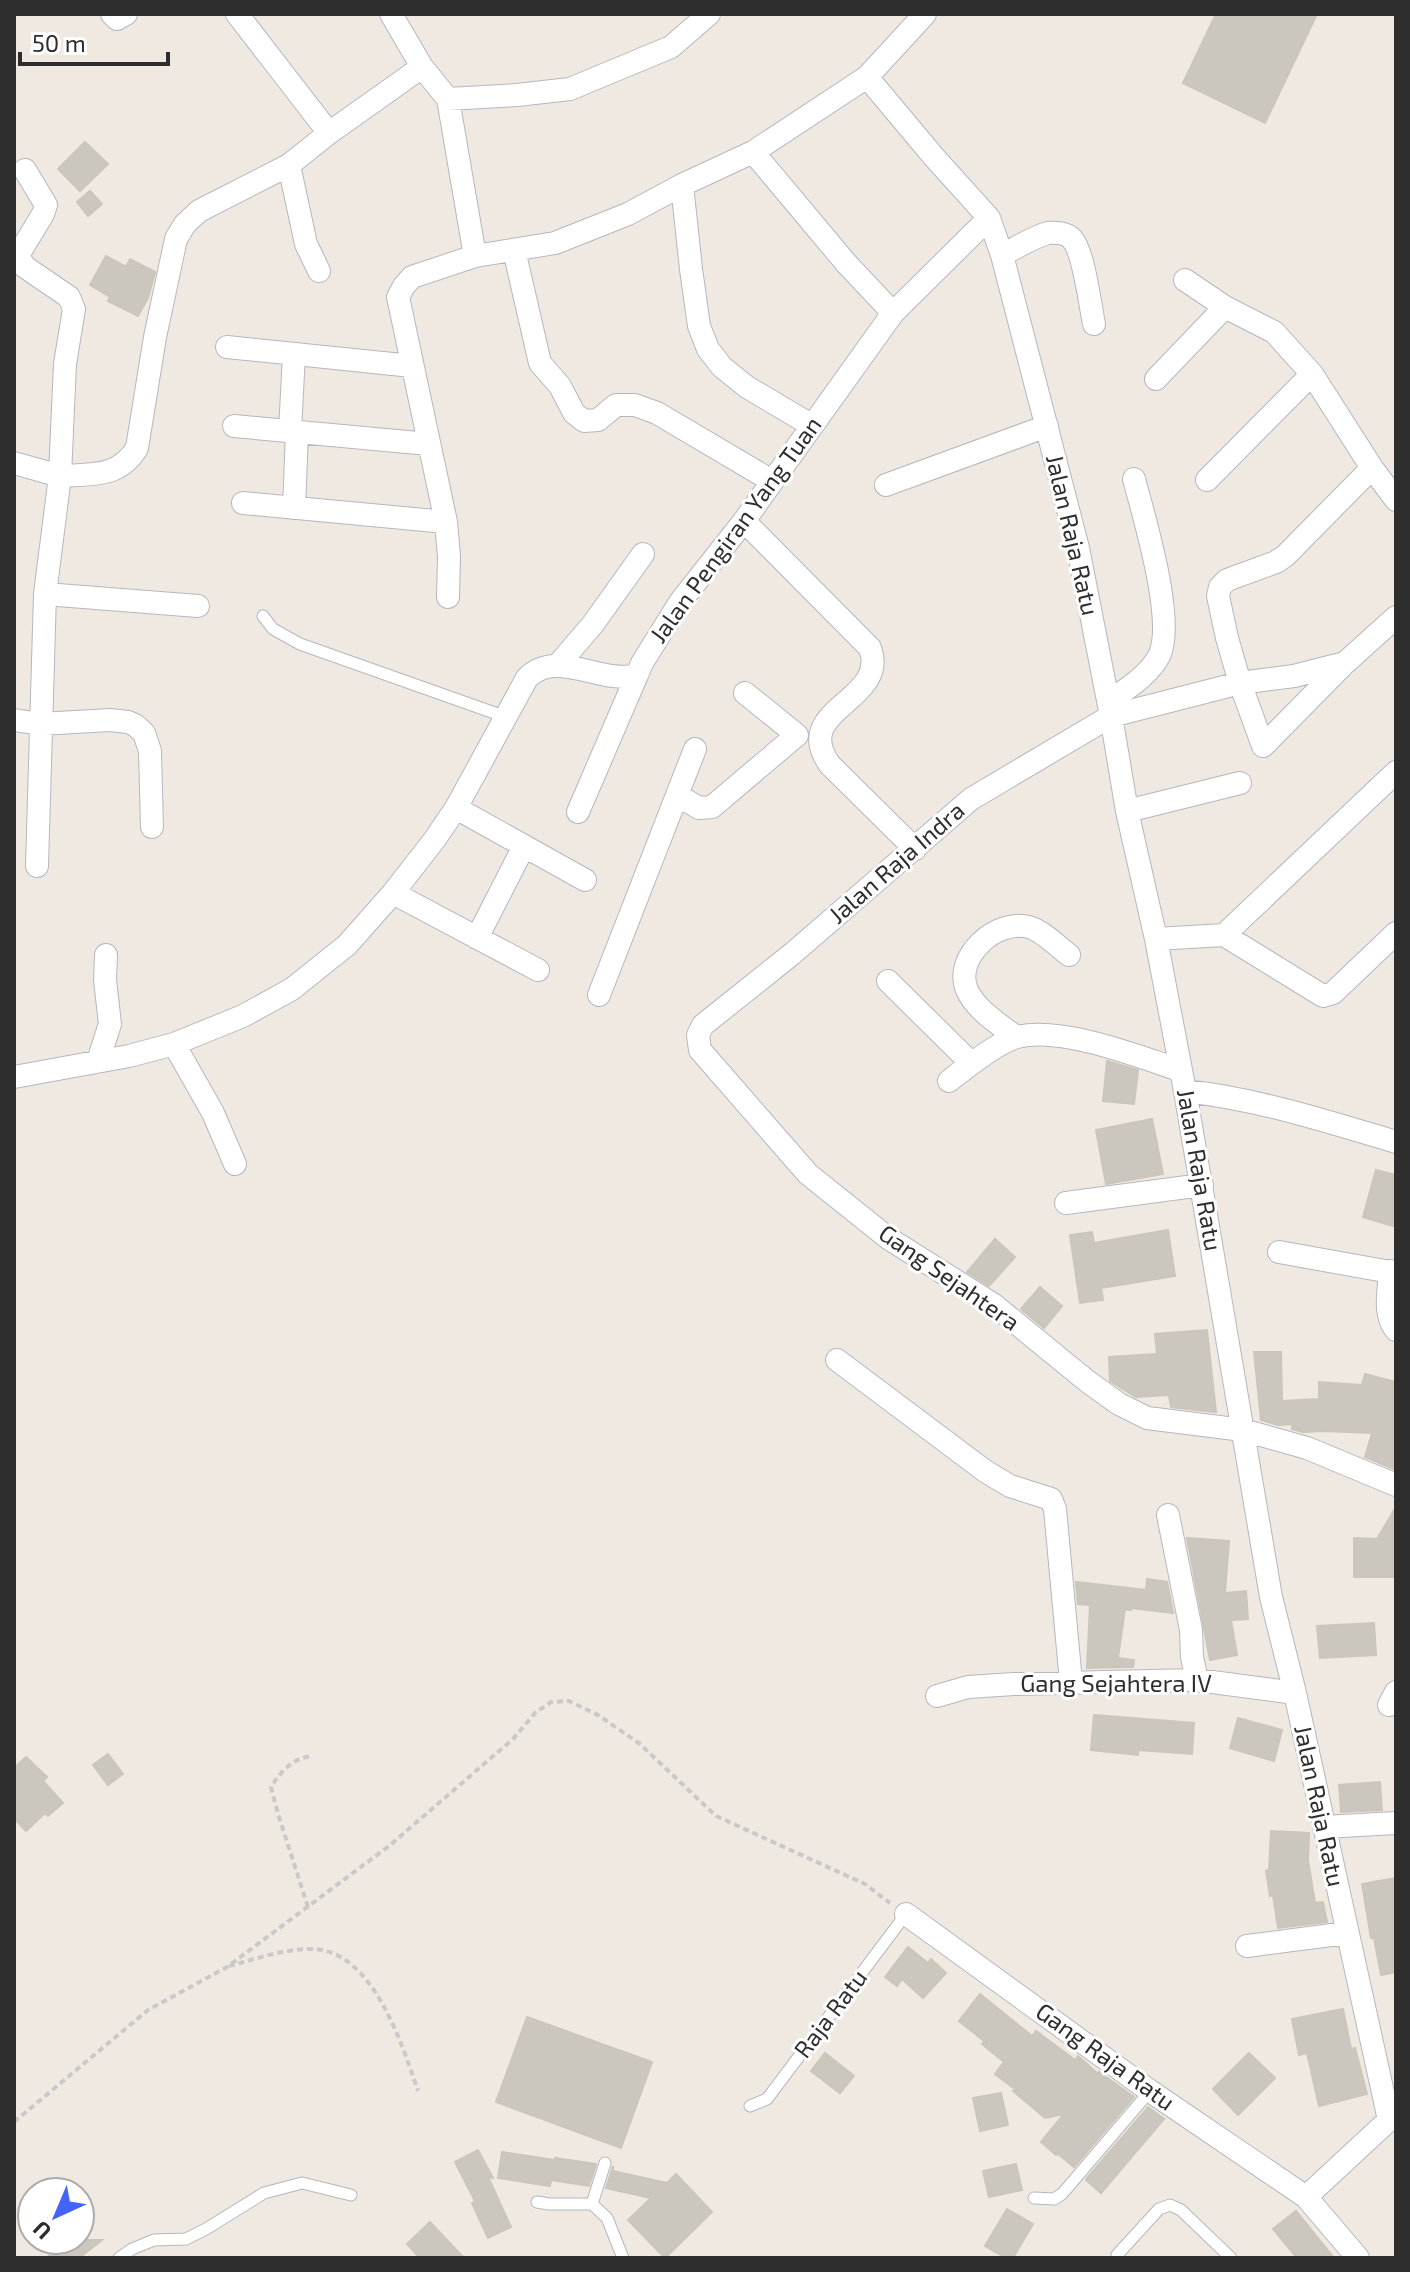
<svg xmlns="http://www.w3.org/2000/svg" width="1410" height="2272" font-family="'Exo 2',sans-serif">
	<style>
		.building { fill: #cbc7bf; stroke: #cbc5ba; stroke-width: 2 }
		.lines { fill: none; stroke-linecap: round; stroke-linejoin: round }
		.service-casing { stroke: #b4b7c1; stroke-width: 13 }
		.minor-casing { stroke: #b4b7c1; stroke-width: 24 }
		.path { stroke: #c9c9c9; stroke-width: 4; stroke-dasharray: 6 4; stroke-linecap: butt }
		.service { stroke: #fff; stroke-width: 11 }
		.minor { stroke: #fff; stroke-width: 22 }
		.labels { text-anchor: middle; stroke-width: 6; stroke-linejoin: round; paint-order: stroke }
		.street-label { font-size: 24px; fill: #2e2e2e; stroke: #fff }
	</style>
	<rect width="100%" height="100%" fill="#efe9e1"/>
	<path class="building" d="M1216 14H1317L1265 123 1183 83Z
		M85 142 108 164 80 191 58 169Z
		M90 191 102 204 88 216 77 202Z
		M106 256 126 267 130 259 155 272 148 298 138 316 108 301 110 297 90 285Z
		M1107 1061 1138 1070 1134 1104 1103 1101Z
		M1152 1119 1163 1174 1106 1184 1096 1130Z
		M1376 1170 1396 1175V1227L1363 1217Z
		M1168 1230 1175 1276 1101 1288 1103 1300 1080 1303 1070 1235 1092 1232 1094 1243Z
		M995 1239 1015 1257 989 1286 967 1272Z
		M1040 1287 1062 1306 1044 1328 1021 1309Z
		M1207 1330 1216 1412 1171 1407 1169 1395 1136 1397 1110 1381 1109 1357 1157 1354 1155 1334Z
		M1254 1352H1281L1282 1401 1319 1399V1382L1362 1385 1365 1374 1396 1382V1470L1365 1457 1372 1433 1324 1431 1303 1432 1292 1429V1424L1278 1425 1261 1420Z
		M1396 1507V1577H1354V1538L1377 1539Z
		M1187 1538 1229 1541 1225 1593 1246 1591 1248 1619 1231 1620 1237 1655 1210 1660Z
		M1147 1579 1167 1582 1173 1613 1131 1608V1610L1125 1609 1118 1658 1134 1660 1133 1667 1087 1668 1090 1605 1078 1604 1076 1582 1146 1590Z
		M1374 1623 1376 1655 1320 1658 1317 1626Z
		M1094 1715 1194 1723 1192 1754 1138 1750V1755L1091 1750Z
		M1238 1718 1282 1730 1274 1761 1230 1748Z
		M108 1754 123 1774 108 1785 93 1765Z
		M26 1757 47 1777 43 1781 63 1803 48 1816 45 1813 26 1831 14 1818V1768Z
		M1380 1782 1382 1810 1341 1812 1339 1785Z
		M1271 1831 1309 1833 1308 1860 1315 1903 1323 1902 1327 1922 1278 1928 1273 1895 1270 1896 1266 1871 1269 1870Z
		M1396 1878V1972L1381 1975 1374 1938H1371L1362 1884Z
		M908 1947 928 1963 931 1959 946 1973 923 1998 902 1979 897 1986 885 1977Z
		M980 1994 1032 2036 1036 2031 1075 2060 1078 2056 1098 2074 1099 2072 1134 2097 1074 2167 1057 2153 1056 2155 1041 2142 1064 2114 1045 2118 1013 2091 1016 2090 995 2074 1004 2062 982 2044 984 2041 959 2021Z
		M1343 2009 1351 2049 1355 2048 1367 2094 1319 2106 1307 2053 1299 2055 1292 2019Z
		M527 2017 652 2062 621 2148 496 2102Z
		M825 2053 854 2076 840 2093 811 2071Z
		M1249 2053 1275 2078 1238 2115 1213 2089Z
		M1001 2093 1008 2125 980 2131 973 2098Z
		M1148 2107 1164 2119 1101 2193 1086 2180 1087 2178Z
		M478 2150 493 2178 488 2177 511 2227 488 2238 472 2203 475 2201 455 2162Z
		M502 2152 555 2160V2158L596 2164 589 2186 551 2180 550 2186 498 2178Z
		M1016 2164 1022 2190 989 2197 983 2171Z
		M613 2166V2171L667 2183 676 2174 712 2212 665 2258 628 2220 651 2198 606 2188Z
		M1007 2209 1033 2224 1013 2258H1006L985 2246Z
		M1296 2211 1334 2258H1297L1273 2229Z
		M430 2222 463 2257 464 2258H420L407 2244Z
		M69 2240H102L79 2258H46Z"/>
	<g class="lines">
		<g class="service-casing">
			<path id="service" d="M263 616 273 629 300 644 506 717
				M750 2106 767 2099 906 1914
				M1034 2198 1054 2199 1062 2194 1150 2091
				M537 2202 549 2204H592L607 2218 623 2258
				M592 2204 605 2163
				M1117 2255 1159 2209 1170 2205 1181 2210 1231 2258
				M119 2258 132 2249 154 2240 186 2239 206 2229 264 2193 302 2183 351 2195"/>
		</g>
		<g class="minor-casing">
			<path id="minor" d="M112 14 117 19 126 14
				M237 14 329 133
				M391 14 422 67 448 99 475 256
				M867 77 934 157 989 218 1002 255 1078 548 1111 716 1127 811 1156 939 1185 1091 1271 1597 1295 1693 1389 2120 1306 2197 1358 2258
				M448 99 517 95 570 89 671 47 709 14
				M753 152 846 263 893 313
				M289 165 306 244 319 271
				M682 185 691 269 699 326 708 349 722 367 747 387 811 425
				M514 250 540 363 560 386 574 413 584 421 598 420 616 405H635L657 413 772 481
				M1002 255C1016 248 1033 237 1048 233 1055 232 1067 233 1072 239 1084 252 1090 305 1094 324
				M1185 280 1225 307 1274 332 1312 374 1372 468 1396 500
				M227 347 412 366
				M1156 379 1225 307
				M234 426 429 444
				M290 431 294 354
				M14 463 60 476 65 364 74 309 69 297 25 267 19 258 20 252 43 214 46 205 25 170
				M1207 480 1312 374
				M886 485 1047 426
				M243 503 446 522
				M294 508 297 432
				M744 521 870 648C890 702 789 708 830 765L915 849
				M45 594 198 606
				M448 597 449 556 446 522 398 297 404 286 412 277 475 256 555 243 628 214 682 185 753 152 867 77 925 14
				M1396 617 1345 663 1294 676 1240 683 1111 716 971 799 792 954 703 1025 698 1035 700 1050 808 1174 888 1238 994 1305 1087 1381 1119 1404 1147 1418 1243 1430 1307 1448 1396 1485
				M558 665 593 624 643 554
				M1342 666 1263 746 1240 683 1227 638 1218 596 1220 587 1227 580 1276 562 1285 556 1372 468
				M1108 701C1125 691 1149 675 1159 656 1176 622 1144 517 1134 479
				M14 720 40 724 110 720 128 722 135 725 144 733 150 751 152 827
				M677 795 699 808 712 807 797 735 745 693
				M456 808 585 880
				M1127 811 1240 783
				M578 812 637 675
				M37 866 45 594 60 476C91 474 119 478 137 448L155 337 176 239 185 224 199 211 289 165 329 133 422 67
				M393 893 538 970
				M1224 935 1396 772
				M477 938 524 846
				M1156 939 1224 935 1323 996 1333 993 1396 933
				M888 981 971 1063
				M599 995 695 749
				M1016 1037C999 1024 976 1010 967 990 953 957 997 918 1029 927 1043 931 1058 947 1069 955
				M174 1044 213 1113 235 1164
				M98 1061 110 1024 105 980 106 955
				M14 1077 129 1056 174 1044 243 1016 292 989 347 945 393 893 435 839 456 808 527 678C557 648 601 685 637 675L642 663 680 602 744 521 893 313 989 218
				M949 1081C964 1069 998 1042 1017 1037 1061 1026 1137 1056 1180 1070
				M1185 1091C1258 1099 1326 1121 1396 1142
				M1066 1203 1202 1185
				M1279 1252 1396 1273
				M1390 1271C1389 1291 1383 1314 1396 1330
				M837 1360 985 1471 1010 1486 1051 1499 1055 1509 1071 1682
				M1168 1515 1191 1630 1192 1657 1197 1680
				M937 1696 968 1687 1014 1684 1197 1680 1295 1693
				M1389 1705 1396 1692
				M1324 1827 1396 1823
				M906 1914 1150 2091 1306 2197
				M1247 1946 1347 1933"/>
		</g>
		<path class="path" d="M308 1907 278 1814 271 1787C281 1771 294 1757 313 1756
			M229 1966C256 1959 285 1948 314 1949 373 1952 402 2044 418 2091
			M14 2122 148 2010 227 1967 389 1846 513 1739 535 1713 551 1702 569 1701 598 1715 640 1744 716 1816 865 1884 890 1903"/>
		<use href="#service" class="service"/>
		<use href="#minor" class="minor"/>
	</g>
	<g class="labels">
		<g class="street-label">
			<text transform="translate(736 530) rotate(-54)" y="8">Jalan Pengiran Yang Tuan</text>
			<text transform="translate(1072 535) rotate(77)" y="8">Jalan Raja Ratu</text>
			<text transform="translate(897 863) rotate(-41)" y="8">Jalan Raja Indra</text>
			<text transform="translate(1199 1170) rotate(80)" y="8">Jalan Raja Ratu</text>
			<text transform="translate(949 1278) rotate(35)" y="8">Gang Sejahtera</text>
			<text x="1116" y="1692">Gang Sejahtera IV</text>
			<text transform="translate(1319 1806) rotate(78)" y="8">Jalan Raja Ratu</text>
			<text transform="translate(831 2014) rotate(-53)" y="8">Raja Ratu</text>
			<text transform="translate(1105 2057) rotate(36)" y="8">Gang Raja Ratu</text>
		</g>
	</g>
	<rect width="1410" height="2272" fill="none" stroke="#2e2e2e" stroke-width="32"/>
	<g transform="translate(56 2216) rotate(224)"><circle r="38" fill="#ffffff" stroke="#ababab" stroke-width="2"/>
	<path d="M0-6L14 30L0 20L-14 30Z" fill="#4264fb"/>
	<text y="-12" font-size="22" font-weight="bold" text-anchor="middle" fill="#2e2e2e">U</text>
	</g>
	<path d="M20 52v12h148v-12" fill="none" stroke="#2e2e2e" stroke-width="4"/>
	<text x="32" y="52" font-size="24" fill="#2e2e2e" stroke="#ffffff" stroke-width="6" paint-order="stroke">50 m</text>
</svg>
